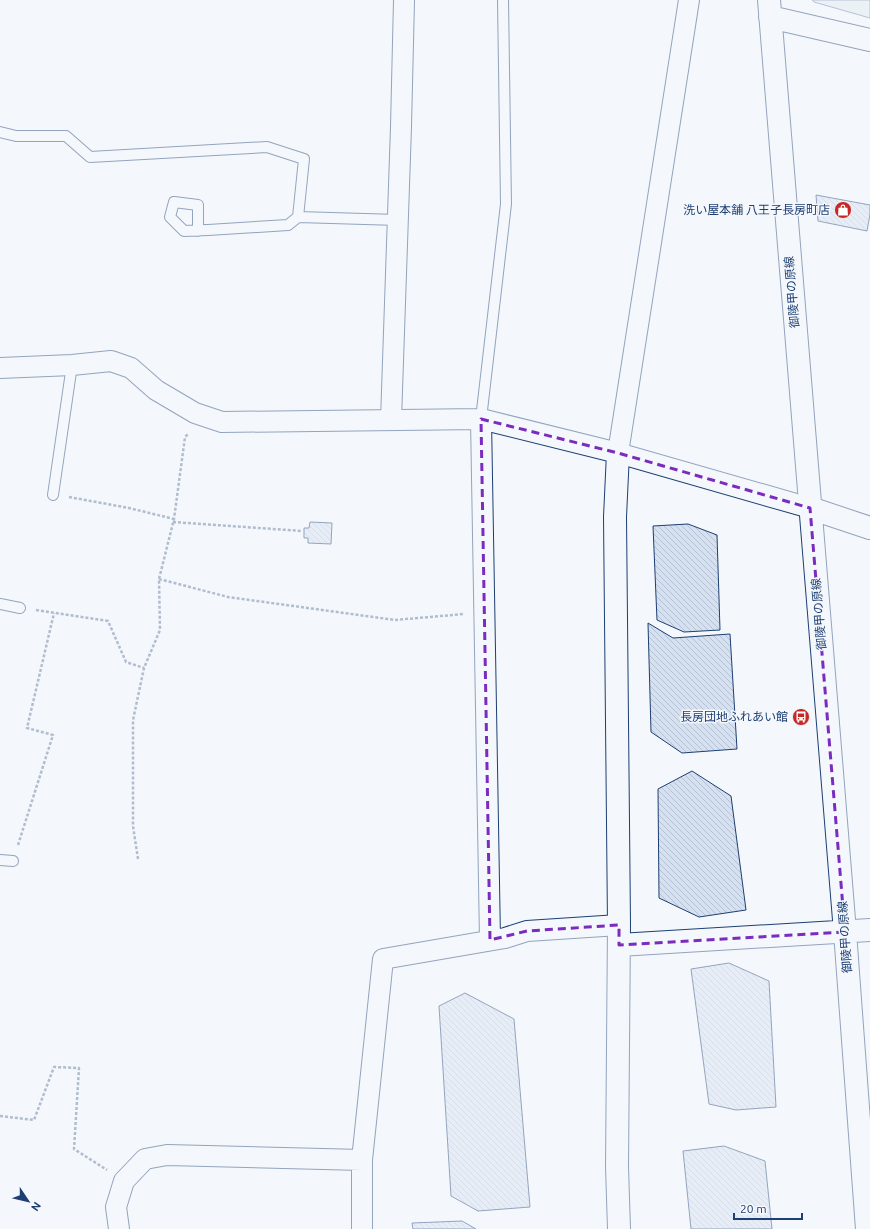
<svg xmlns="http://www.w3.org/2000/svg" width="870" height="1229" font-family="Ubuntu,'Noto Sans JP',sans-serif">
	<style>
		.parking { fill: #e3e8f0; stroke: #687fa3 }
		.building { fill: url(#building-back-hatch); stroke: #1d3f73 }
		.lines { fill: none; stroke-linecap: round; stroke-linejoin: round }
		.lane-casing { stroke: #1d3f73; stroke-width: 12 }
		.street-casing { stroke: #1d3f73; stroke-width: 22 }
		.secondary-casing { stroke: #1d3f73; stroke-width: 24 }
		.path { stroke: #5e769c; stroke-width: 2.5; stroke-dasharray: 3 2; stroke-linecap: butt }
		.lane { stroke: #f4f7fb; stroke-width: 10 }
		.street { stroke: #f4f7fb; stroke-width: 20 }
		.secondary { stroke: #f4f7fb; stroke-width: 22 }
		.marked { fill: none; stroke: #7b2cbf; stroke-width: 3; stroke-dasharray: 8 5; stroke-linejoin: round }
		.labels { text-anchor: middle; stroke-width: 3; stroke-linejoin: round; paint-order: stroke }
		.poi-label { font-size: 12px; fill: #1d3f73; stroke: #f4f7fb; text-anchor: end }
		.street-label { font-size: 12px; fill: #1d3f73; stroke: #f4f7fb }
	</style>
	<defs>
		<pattern id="building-back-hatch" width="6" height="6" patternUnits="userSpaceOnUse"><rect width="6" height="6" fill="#d5e0f0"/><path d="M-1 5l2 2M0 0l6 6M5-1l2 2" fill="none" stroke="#b6c1d1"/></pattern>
	</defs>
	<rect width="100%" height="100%" fill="#f4f7fb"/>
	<path class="parking" d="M812 0H870V18L814 2Z"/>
	<path class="building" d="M816 195 870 205V214L867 231 818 221Z
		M310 522 332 523 331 544 308 543V538H304V528H309Z
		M688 524 717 535 720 630 684 632 657 620 653 526Z
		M648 623 673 638 730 634 737 749 682 753 651 732Z
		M692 771 731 796 746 910 699 917 659 898 658 789Z
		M729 963 769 981 776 1107 736 1110 709 1104 691 969Z
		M465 993 514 1019 530 1207 478 1211 451 1196 439 1006Z
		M724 1146 765 1161 772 1229H691L683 1151Z
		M462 1221 476 1229H413L412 1223Z"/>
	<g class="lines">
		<g class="lane-casing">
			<path id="lane" d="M0 132 16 136H66L90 157 267 147 304 159 298 217 398 220
				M198 231V205L174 202 170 217 184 231 208 230 288 225 298 217
				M481 419 506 204 503 0
				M53 495 72 365
				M0 604 20 608
				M0 860 13 861"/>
		</g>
		<g class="street-casing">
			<path id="street" d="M0 368 72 365 111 361 131 368 156 390 195 413 222 422 481 419 618 453 810 508
				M481 419 490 940
				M391 420 401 127 404 0
				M618 453 689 0
				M119 1229 116 1207 124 1181 145 1159 167 1155 362 1160
				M362 1229V1160L383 959 505 938 527 931 619 925"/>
		</g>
		<g class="secondary-casing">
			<path id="secondary" d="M769 0 845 932 867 1229
				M770 17 870 40
				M618 453 615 517 619 925 617 1167 619 1229
				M810 508 870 528
				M619 945 870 930"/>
		</g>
		<path class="path" d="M69 497 129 508 174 519
			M173 522 302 531
			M159 579 228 597 395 620 464 614
			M36 610 108 621 126 662 144 668
			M18 845 53 735 27 728 54 613
			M138 859 133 826V720L144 668 160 630 159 579 174 519 185 437 188 434
			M0 1116 34 1120 54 1067 79 1068 74 1149 107 1170"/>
		<use href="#lane" class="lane"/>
		<use href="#street" class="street"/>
		<use href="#secondary" class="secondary"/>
	</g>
	<path d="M0 0H870V1229H0ZM481 419 618 453 810 508 845 932 619 945V925L527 931 490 940Z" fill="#f4f7fb" fill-opacity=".55" fill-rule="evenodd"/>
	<path class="marked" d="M481 419 618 453 810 508 845 932 619 945V925L527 931 490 940Z"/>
	<defs>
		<g id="shop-disc" transform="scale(0.9)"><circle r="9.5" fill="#c62828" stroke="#f4f7fb"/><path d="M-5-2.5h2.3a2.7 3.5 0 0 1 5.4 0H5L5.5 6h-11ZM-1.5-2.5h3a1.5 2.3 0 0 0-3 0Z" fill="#fff"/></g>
		<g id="bus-disc" transform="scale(0.9)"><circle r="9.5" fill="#c62828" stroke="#f4f7fb"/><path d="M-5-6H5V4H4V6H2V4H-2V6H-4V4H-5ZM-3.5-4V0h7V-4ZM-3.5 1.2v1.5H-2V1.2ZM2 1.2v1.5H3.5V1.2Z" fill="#fff"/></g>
	</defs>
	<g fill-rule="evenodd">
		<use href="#shop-disc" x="843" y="210"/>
		<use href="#bus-disc" x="801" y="717"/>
	</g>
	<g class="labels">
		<g class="poi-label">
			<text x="830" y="214">洗い屋本舗 八王子長房町店</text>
			<text x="788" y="721">長房団地ふれあい館</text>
		</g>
		<g class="street-label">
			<text transform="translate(792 292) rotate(-95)" y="4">御陵甲の原線</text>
			<text transform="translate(819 614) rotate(-95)" y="4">御陵甲の原線</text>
			<text transform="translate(845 937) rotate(-94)" y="4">御陵甲の原線</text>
		</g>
	</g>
	<g transform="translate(28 1201) rotate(125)" stroke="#f4f7fb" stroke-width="3" paint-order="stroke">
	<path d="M0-3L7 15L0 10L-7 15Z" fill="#1d3f73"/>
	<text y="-6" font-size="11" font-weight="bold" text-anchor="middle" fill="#1d3f73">N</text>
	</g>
	<path d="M734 1213v6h68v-6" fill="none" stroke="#1d3f73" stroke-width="2"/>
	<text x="740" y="1213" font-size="12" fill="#1d3f73" stroke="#f4f7fb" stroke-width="3" paint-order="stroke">20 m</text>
</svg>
